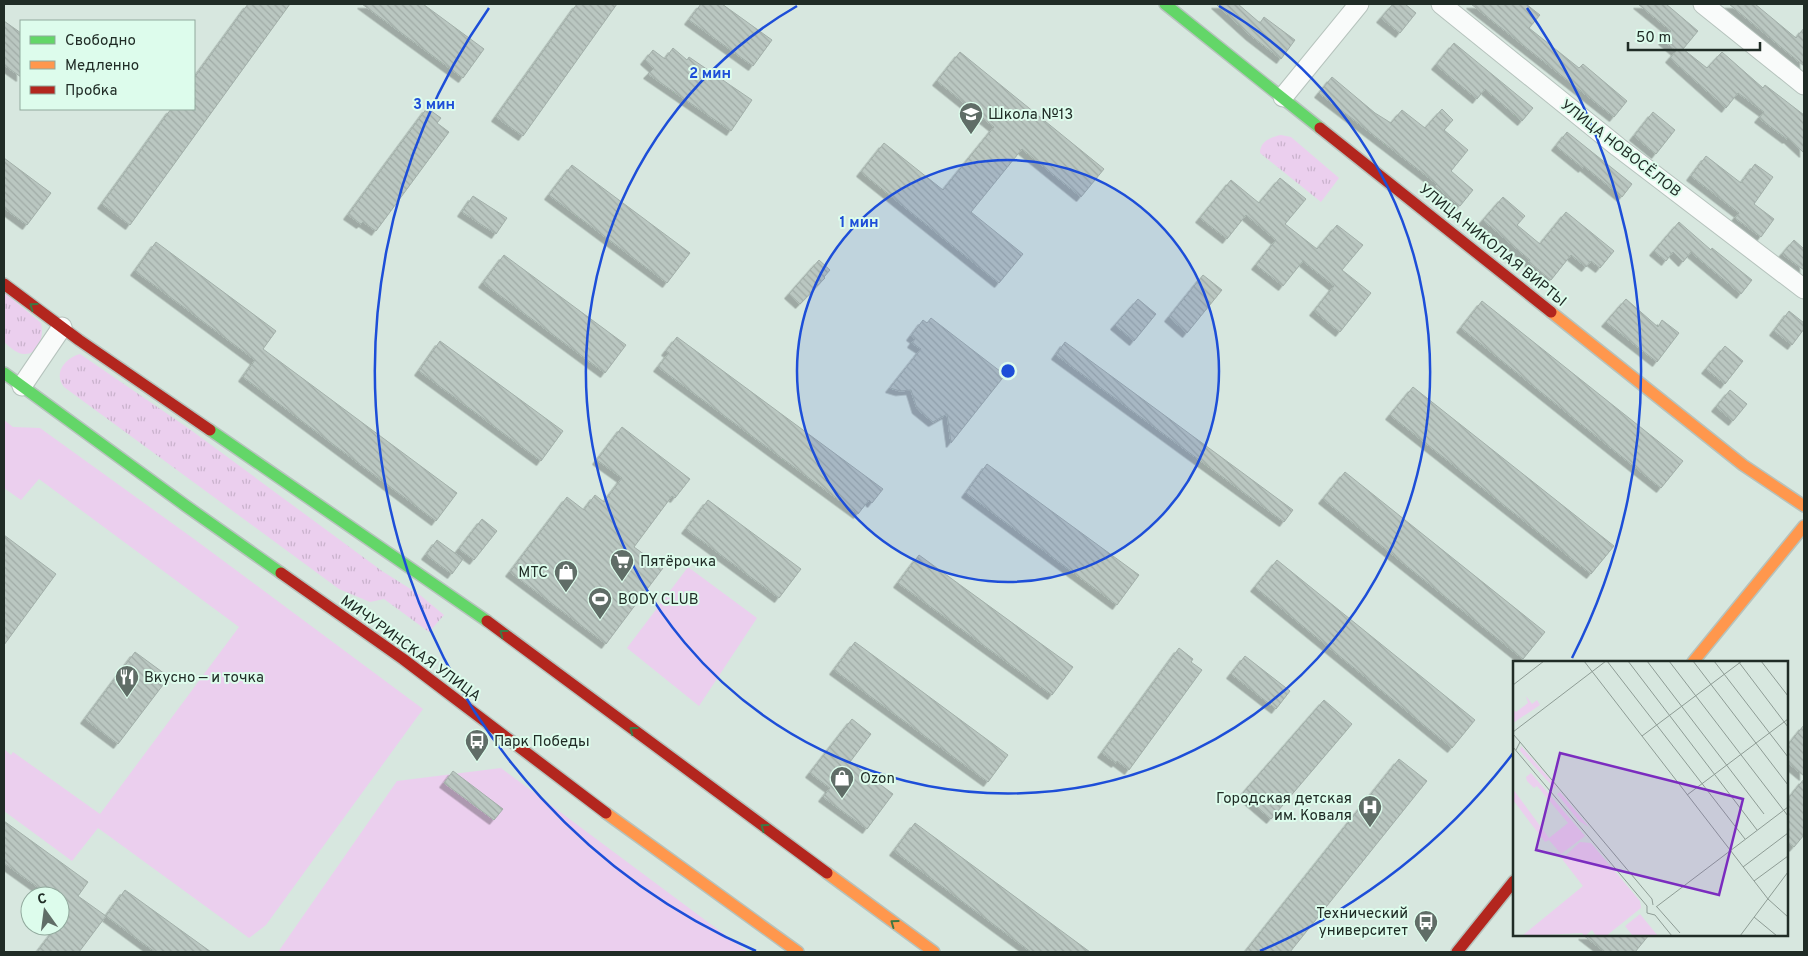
<svg xmlns="http://www.w3.org/2000/svg" width="1808" height="956" font-family="Overpass,sans-serif">
	<style>
		.grass { fill: url(#grass-tufts) }
		.green { fill: #ebcfee }
		.building { fill: url(#building-back-hatch); stroke: #a2afa9; filter: url(#shadow) }
		.lines { fill: none; stroke-linecap: round; stroke-linejoin: round }
		.street-casing { stroke: #b6c3bd; stroke-width: 21 }
		.fast-casing { stroke: #b6c3bd; stroke-width: 14 }
		.slow-casing { stroke: #b6c3bd; stroke-width: 14 }
		.jam-casing { stroke: #b6c3bd; stroke-width: 14 }
		.street { stroke: #f9fbfa; stroke-width: 19 }
		.fast { stroke: #63d668; stroke-width: 11 }
		.slow { stroke: #ff974d; stroke-width: 11 }
		.jam { stroke: #b3261e; stroke-width: 11 }
		.oneway { stroke: #3e7844 }
		.ring { fill: none; stroke: #1d4ed8; stroke-width: 2.5 }
		.labels { text-anchor: middle; stroke-width: 4; stroke-linejoin: round; paint-order: stroke }
		.poi-label { font-size: 15px; fill: #202c26; stroke: #ddfcec; text-anchor: start }
		.street-label { font-size: 15px; fill: #202c26; stroke: #ddfcec }
		.inset-road { fill: none; stroke: #8e9c95; stroke-width: 1 }
		.view { fill: #7b2cbf; fill-opacity: 0.15; stroke: #7b2cbf; stroke-width: 2.5 }
		.inset-edge { fill: none; stroke: #202c26; stroke-width: 2.5 }
		.centre { fill: #1d4ed8; stroke: #ddfcec; stroke-width: 2.5 }
		.ring-label { font-size: 15px; text-anchor: middle; font-weight: bold; fill: #1d4ed8; stroke: #ddfcec; stroke-width: 4; stroke-linejoin: round; paint-order: stroke }
	</style>
	<defs>
		<pattern id="grass-tufts" width="24" height="20" patternUnits="userSpaceOnUse" patternTransform="scale(1.25)"><rect width="24" height="20" fill="#ebcfee"/><path d="M3 7l-1-3M5 7V3M7 7l1-3M15 17l-1-3M17 17v-4M19 17l1-3" fill="none" stroke="#c9b2cc"/></pattern>
		<pattern id="building-back-hatch" width="6" height="6" patternUnits="userSpaceOnUse" patternTransform="scale(1.25)"><rect width="6" height="6" fill="#bac7c1"/><path d="M-1 5l2 2M0 0l6 6M5-1l2 2" fill="none" stroke="#a0aba6"/></pattern>
		<filter id="shadow"><feDropShadow dx="-4.5" dy="4.5" stdDeviation="0" flood-color="#0004"/></filter>
	</defs>
	<rect width="100%" height="100%" fill="#d7e7df"/>
	<path class="grass" d="M1281 135 1291 137 1339 178 1321 202 1260 153C1260 142 1270 137 1281 135Z
		M4 292 41 323C44 334 40 355 24 354 17 354 10 347 4 342Z
		M80 354 188 428 382 571 420 595 444 615 429 632 384 599 370 602 339 589 64 387C53 373 65 358 80 354Z"/>
	<path class="green" d="M4 420 13 427 40 428 194 539 423 709 266 925 249 938 98 828 72 861 4 811V749L11 755 13 752 100 814 239 627 39 479 21 500 4 488Z
		M688 567 757 618 699 706 627 648Z
		M501 768 748 952H278L397 781Z"/>
	<path class="building" d="M248 4H290L130 225 102 204 171 109H194V78Z
		M362 4H423L484 49 463 78Z
		M577 4H617L523 136 496 117Z
		M701 4H722L772 40 753 66 689 20Z
		M1216 4H1238L1260 23 1264 17 1295 40 1281 59 1250 35Z
		M1393 4H1405L1416 13 1400 33 1381 18Z
		M1471 4H1526L1540 15 1529 28 1579 68 1583 64 1627 101 1614 117Z
		M1638 4H1666L1698 31 1683 49 1707 68 1722 52 1763 88 1765 85 1804 115V153L1788 138 1787 139 1759 118 1764 112 1738 93 1726 108 1670 58 1676 51 1663 40 1671 31Z
		M1729 4H1755L1796 38 1804 28V66Z
		M4 21 21 33V77L4 65Z
		M1454 43 1533 108 1522 121 1485 89 1477 99 1436 65Z
		M673 48 687 60 689 57 752 100 731 131 648 74 654 68 645 60 653 50 665 59Z
		M960 52 1104 169 1081 197 1022 149 971 212 1023 254 999 283 861 172 884 143 943 190 994 127 937 81Z
		M1332 77 1375 113 1391 123 1402 110 1425 128 1442 109 1453 120 1444 130 1468 150 1451 171 1473 190 1460 206 1435 186 1437 184 1319 93Z
		M427 108 441 118 437 123 449 132 376 231 363 222 361 224 348 215Z
		M1653 112 1675 130 1656 154 1634 136Z
		M1567 132 1632 184 1622 197 1584 166 1583 168 1556 146Z
		M1706 156 1741 183 1755 164 1773 177 1754 204 1774 219 1761 237 1735 218 1739 213 1691 176Z
		M4 158 51 193 27 225 4 208Z
		M572 165 690 253 667 283 549 195Z
		M1280 178 1306 199 1285 224 1317 249 1337 225 1363 245 1342 270 1371 293 1340 332 1314 311 1334 286 1303 261 1283 286 1256 265 1276 240 1246 215 1227 239 1200 218 1231 180 1259 203Z
		M473 196 507 218 496 234 462 212Z
		M1503 197 1525 216 1517 225 1540 244 1566 212 1614 251 1600 268 1591 261 1586 267 1571 255 1551 280 1529 262 1530 260 1483 220Z
		M1679 222 1711 250 1712 248 1752 280 1741 294 1691 252 1683 262 1673 252 1666 261 1654 251Z
		M1794 240 1804 249V270L1782 254Z
		M156 242 276 331 263 349 457 493 436 521 243 377 255 360 135 271Z
		M504 255 626 345 605 373 483 283Z
		M819 260 830 270 824 277 825 278 800 304 789 294Z
		M1203 275 1222 290 1187 333 1169 317Z
		M1138 299 1156 314 1134 341 1115 325Z
		M1626 299 1658 327 1662 320 1679 333 1657 362 1606 322Z
		M1482 301 1683 461 1661 488 1461 328Z
		M1789 311 1804 323V329L1792 345 1774 331Z
		M931 318 1005 375 951 443 947 414 933 422 917 409 911 390 900 391 890 388 921 349 912 343 915 339 911 336 923 320 927 323Z
		M677 337 883 489 872 503 869 500 858 514 658 367 669 353 666 351Z
		M440 341 563 431 541 461 419 371Z
		M1065 342 1293 510 1284 522 1056 355Z
		M1725 346 1743 361 1725 384 1706 369Z
		M1413 387 1614 546 1591 574 1390 415Z
		M1730 390 1747 404 1733 421 1716 407Z
		M622 427 690 479 675 498 672 496 634 547 663 568 606 644 510 572 567 497 584 510 595 495 604 502 622 478 597 460Z
		M987 464 1139 575 1117 605 966 493Z
		M1345 472 1545 632 1523 659 1323 499Z
		M708 500 801 569 779 598 686 529Z
		M482 519 497 531 474 560 459 549Z
		M4 535 56 574 4 645Z
		M437 540 463 559 452 574 426 555Z
		M919 555 1073 667 1052 695 898 583Z
		M1277 560 1475 720 1452 748 1255 587Z
		M855 642 1008 755 988 782 834 670Z
		M1179 648 1193 659 1191 662 1202 670 1129 770 1117 761 1116 763 1102 753Z
		M135 652 169 677 118 744 85 719Z
		M1245 656 1290 691 1276 709 1231 674Z
		M1324 700 1352 724 1271 819 1242 794Z
		M852 719 871 734 850 762 893 794 867 829 823 797 830 788 810 773Z
		M1804 725V776L1787 762V746Z
		M1399 759 1427 781 1290 952H1245Z
		M453 771 503 809 494 820 444 783Z
		M1804 779V835L1794 847 1787 841V800Z
		M4 821 88 882 78 896 106 916 79 952H37L57 926H60V921L69 910 60 904V896H50L4 863Z
		M915 823 1090 952H1031L894 851Z
		M125 890 211 952H155L106 916Z
		M1583 935H1649L1635 952H1605Z"/>
	<g class="lines">
		<g class="street-casing">
			<path id="street" d="M1441 4 1618 147 1804 289
				M1703 4 1804 85
				M1283 97 1359 4
				M22 386 62 327"/>
		</g>
		<g class="fast-casing">
			<path id="fast" d="M1165 4 1320 128
				M4 373 186 506 281 573
				M210 430 487 621"/>
		</g>
		<g class="slow-casing">
			<path id="slow" d="M1551 312 1743 465 1804 506
				M1693 662 1804 526
				M606 813 798 952
				M827 873 934 952"/>
		</g>
		<g class="jam-casing">
			<path id="jam" d="M1320 128 1551 312
				M4 284 79 340 210 430
				M281 573 403 659 606 813
				M487 621 827 873
				M1457 952 1514 881"/>
		</g>
		<use href="#street" class="street"/>
		<use href="#fast" class="fast"/>
		<use href="#slow" class="slow"/>
		<use href="#jam" class="jam"/>
	</g>
	<defs><path id="oneway-chevron" d="M-2-3.5L2.5 0L-2 3.5" fill="none" stroke-width="1.6" stroke-linecap="round" stroke-linejoin="round" transform="scale(1.25)"/></defs>
	<g class="oneway">
		<use href="#oneway-chevron" transform="translate(33 306) rotate(-144)"/>
		<use href="#oneway-chevron" transform="translate(503 633) rotate(-143)"/>
		<use href="#oneway-chevron" transform="translate(633 730) rotate(-143)"/>
		<use href="#oneway-chevron" transform="translate(764 827) rotate(-144)"/>
		<use href="#oneway-chevron" transform="translate(894 923) rotate(-144)"/>
	</g>
	<circle cx="1008" cy="371" r="211" fill="#1d4ed8" fill-opacity=".12"/>
	<g class="ring">
		<circle cx="1008" cy="371" r="211"/>
		<path d="M1219 6A422 422 0 1 1 797 6"/>
		<path d="M1514 752A633 633 0 0 1 1260 951M756 951A633 633 0 0 1 489 8M1527 8A633 633 0 0 1 1572 658"/>
	</g>
	<defs>
		<g id="school-pin" transform="scale(1.25)"><path d="M0 17L-7.5 6A9.5 9.5 0 1 1 7.5 6Z" fill="#606d67" stroke="#ddfcec"/><path d="M0-5L7-2L0 1L-7-2ZM-4 1L0 2.5L4 1V4Q0 6-4 4Z" fill="#fff"/></g>
		<g id="supermarket-pin" transform="scale(1.25)"><path d="M0 17L-7.5 6A9.5 9.5 0 1 1 7.5 6Z" fill="#606d67" stroke="#ddfcec"/><path d="M-6-5.5h2.5l.6 2H6L4.5 2H-2.5L-4.4-4H-6ZM-1.5 3.2a1.3 1.3 0 1 0 .1 0ZM3 3.2a1.3 1.3 0 1 0 .1 0Z" fill="#fff"/></g>
		<g id="shop-pin" transform="scale(1.25)"><path d="M0 17L-7.5 6A9.5 9.5 0 1 1 7.5 6Z" fill="#606d67" stroke="#ddfcec"/><path d="M-5-2.5h2.3a2.7 3.5 0 0 1 5.4 0H5L5.5 6h-11ZM-1.5-2.5h3a1.5 2.3 0 0 0-3 0Z" fill="#fff"/></g>
		<g id="stadium-pin" transform="scale(1.25)"><path d="M0 17L-7.5 6A9.5 9.5 0 1 1 7.5 6Z" fill="#606d67" stroke="#ddfcec"/><path d="M0-5a6.5 5 0 1 0 0 10a6.5 5 0 1 0 0-10ZM-3.5-1.8h7v3.6h-7Z" fill="#fff"/></g>
		<g id="restaurant-pin" transform="scale(1.25)"><path d="M0 17L-7.5 6A9.5 9.5 0 1 1 7.5 6Z" fill="#606d67" stroke="#ddfcec"/><path d="M-5-6h1v4h1v-4h1v4h1v-4h1v5L-1.5 .5V6h-2V.5L-5-1ZM5-6V6H3V1.5H1.5Q1.5-4 5-6Z" fill="#fff"/></g>
		<g id="bus-pin" transform="scale(1.25)"><path d="M0 17L-7.5 6A9.5 9.5 0 1 1 7.5 6Z" fill="#606d67" stroke="#ddfcec"/><path d="M-5-6H5V4H4V6H2V4H-2V6H-4V4H-5ZM-3.5-4V0h7V-4ZM-3.5 1.2v1.5H-2V1.2ZM2 1.2v1.5H3.5V1.2Z" fill="#fff"/></g>
		<g id="hospital-pin" transform="scale(1.25)"><path d="M0 17L-7.5 6A9.5 9.5 0 1 1 7.5 6Z" fill="#606d67" stroke="#ddfcec"/><path d="M-5-5h3v3.5h4V-5h3V5h-3V1.5h-4V5h-3Z" fill="#fff"/></g>
	</defs>
	<g fill-rule="evenodd">
		<use href="#school-pin" x="971" y="114"/>
		<use href="#supermarket-pin" x="622" y="561"/>
		<use href="#shop-pin" x="566" y="572"/>
		<use href="#stadium-pin" x="600" y="599"/>
		<use href="#restaurant-pin" x="127" y="677"/>
		<use href="#bus-pin" x="477" y="741"/>
		<use href="#shop-pin" x="842" y="778"/>
		<use href="#hospital-pin" x="1370" y="807"/>
		<use href="#bus-pin" x="1426" y="922"/>
	</g>
	<g class="labels">
		<g class="poi-label">
			<text x="988" y="119">Школа №13</text>
			<text x="640" y="566">Пятёрочка</text>
			<text x="548" y="577" text-anchor="end">МТС</text>
			<text x="618" y="604">BODY CLUB</text>
			<text x="144" y="682">Вкусно — и точка</text>
			<text x="494" y="746">Парк Победы</text>
			<text x="860" y="783">Ozon</text>
			<text x="1352" y="803" text-anchor="end">Городская детская<tspan x="1352" dy="17">им. Коваля</tspan></text>
			<text x="1408" y="918" text-anchor="end">Технический<tspan x="1408" dy="17">университет</tspan></text>
		</g>
		<g class="street-label">
			<text transform="translate(1621 148) rotate(38)" y="5">УЛИЦА НОВОСЁЛОВ</text>
			<text transform="translate(1493 245) rotate(39)" y="5">УЛИЦА НИКОЛАЯ ВИРТЫ</text>
			<text transform="translate(411 648) rotate(36)" y="5">МИЧУРИНСКАЯ УЛИЦА</text>
		</g>
	</g>
	<g transform="translate(1513 661)">
		<rect width="275" height="275" fill="#d7e7df"/>
		<path d="M13 35 19 43 24 39 27 44 0 62V48L3 51 15 42ZM8 85 43 125 42 128 7 90ZM47 131 76 166 66 160 44 133Z" fill="#ebcfee"/>
		<path d="M18 112 72 175 48 193 36 179 32 181 0 139V128L36 177 55 162 24 125 21 127 14 120 13 116ZM67 181 78 182 127 240 128 247 93 275H83L79 269 72 275 69 272 9 275 70 225 49 198ZM127 253 145 275H120L112 265Z" fill="#ebcfee"/>
		<path class="inset-road" d="M71 0 255 238 275 256M94 0 232 178M115 0 244 169M134 0 251 153M156 0 275 155M180 0 275 124M201 0 275 96M225 0 275 66M248 0 275 35M0 24 31 0M0 71 93 0M0 73 7 81 3 89M129 75 229 0M7 81 139 238 140 244M0 86 134 245M174 134 275 58M230 206 275 172M241 220 275 195M134 245V252L142 254M143 246 275 146M144 246 167 272M142 254 159 275M241 256 264 275M227 275 275 211"/>
		<path class="view" d="M47 92 230 138 206 234 23 189Z"/>
		<rect width="275" height="275" class="inset-edge"/>
	</g>
	<circle cx="1008" cy="371" r="8" class="centre"/>
	<g class="ring-label">
		<text x="710" y="78">2 мин</text>
		<text x="434" y="109">3 мин</text>
		<text x="859" y="227">1 мин</text>
	</g>
	<rect width="1808" height="956" fill="none" stroke="#202c26" stroke-width="10"/>
	<rect x="20" y="20" width="175" height="90" fill="#ddfcec" stroke="#91a99d"/>
	<rect x="30" y="36" width="25" height="8" fill="#63d668" stroke="#91a99d"/>
	<text x="65" y="45" font-size="15" fill="#202c26">Свободно</text>
	<rect x="30" y="61" width="25" height="8" fill="#ff974d" stroke="#91a99d"/>
	<text x="65" y="70" font-size="15" fill="#202c26">Медленно</text>
	<rect x="30" y="86" width="25" height="8" fill="#b3261e" stroke="#91a99d"/>
	<text x="65" y="95" font-size="15" fill="#202c26">Пробка</text>
	<g transform="translate(45 911) rotate(346)"><circle r="24" fill="#ddfcec" stroke="#91a99d"/>
	<path d="M0-4L9 19L0 12L-9 19Z" fill="#606d67"/>
	<text y="-8" font-size="14" font-weight="bold" text-anchor="middle" fill="#202c26">С</text>
	</g>
	<path d="M1628 42v8h132v-8" fill="none" stroke="#202c26" stroke-width="2.5"/>
	<text x="1636" y="42" font-size="15" fill="#202c26" stroke="#ddfcec" stroke-width="4" paint-order="stroke">50 m</text>
</svg>
